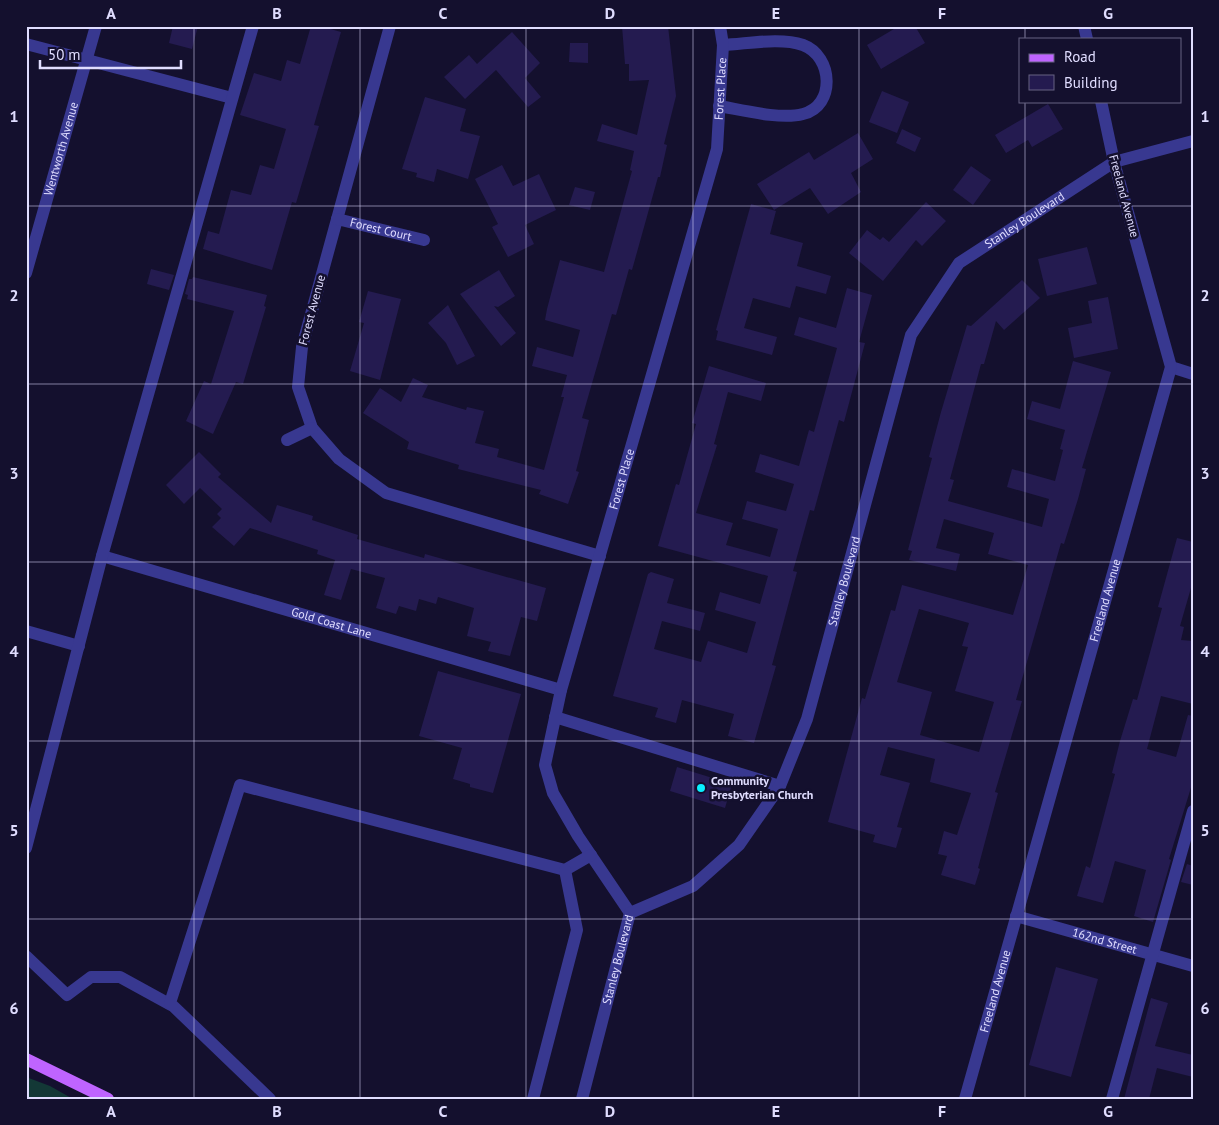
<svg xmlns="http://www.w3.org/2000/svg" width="1219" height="1125" font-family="'PT Sans',sans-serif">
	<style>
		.green { fill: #133836 }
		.building { fill: #241b50; fill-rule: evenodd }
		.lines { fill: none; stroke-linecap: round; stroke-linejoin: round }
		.minor { stroke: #383890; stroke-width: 12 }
		.major { stroke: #bf64ff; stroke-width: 12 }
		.grid { fill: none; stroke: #e0ddff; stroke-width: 1; stroke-opacity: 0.55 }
		.poi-dot { fill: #09f0ff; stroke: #14102e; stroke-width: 2 }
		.labels { text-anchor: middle; stroke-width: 5; stroke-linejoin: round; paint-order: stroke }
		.street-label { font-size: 12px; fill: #e0ddff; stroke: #14102e }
		.poi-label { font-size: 12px; font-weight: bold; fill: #e0ddff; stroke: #14102e; text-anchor: start }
		.neatline { fill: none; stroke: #e0ddff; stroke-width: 2 }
		.grid-label { font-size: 16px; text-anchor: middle; font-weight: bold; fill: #e0ddff }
	</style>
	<rect width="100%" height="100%" fill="#14102e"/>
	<path class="green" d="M26 1077 50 1086 73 1099H26Z"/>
	<path class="building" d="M173 26H198L192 49 169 43Z
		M311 26H320L341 32 314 125 319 126 296 203 292 202 272 270 203 249 208 231 219 234 231 190 251 195 260 165 274 169 286 129 240 115 254 73 281 81 287 60 300 64Z
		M622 26H668L676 96 664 144 667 145 660 177H658L632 270 629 269 616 315 612 314 582 418 589 420 576 471 579 472 568 504 539 494 541 490 458 469 459 465 407 449 409 442 363 413 380 388 401 402 413 378 428 385 422 397 466 410 467 407 484 411 475 443 499 449 497 457 544 470 564 397H561L567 375 532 366 537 347 573 357 580 330 545 320 547 309 560 260 604 272 632 171 630 170 634 151 597 141 602 124 637 135 649 80 629 81V64H625Z
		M899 26H915L925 43 881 69 867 45Z
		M512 32 540 63 525 78 541 97 528 107 496 70 465 99 444 77 469 55 477 64Z
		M570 43H588V63L569 62Z
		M882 91 909 102 897 133 869 122Z
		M425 97 466 109 460 131 480 136 468 179 437 169 434 182 416 177 417 173 402 169Z
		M1048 104 1063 129 1032 147 1028 140 1006 153 995 135Z
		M902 129 921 138 915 152 896 143Z
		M858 133 873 159 851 173 861 192 828 214 810 188 774 210 757 184 809 152 814 160Z
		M502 165 513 186 539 174 556 210 525 225 534 244 508 257 492 227 498 224 475 179Z
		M971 166 991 180 973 205 953 190Z
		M575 187 595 192 590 210 569 205Z
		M926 202 946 221 922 246 916 240 883 281 849 253 867 230 880 240 883 237 889 242Z
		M751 204 776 211 770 234 803 243 797 266 831 276 826 294 796 286 790 308 753 298 744 328 777 337 772 355 716 340 718 331 716 330Z
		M1087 247 1097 284 1047 296 1038 259Z
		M151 269 174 275 169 290 147 284Z
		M499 270 515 296 498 307 494 306 516 333 501 346 460 294Z
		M193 277 267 295 264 306 266 307 243 384 236 382 213 434 186 421 204 381 211 384 234 311 187 299 188 295 185 294 189 279H192Z
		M1022 280 1040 298 1004 330 996 321 984 364H981L950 479 954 480 948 501 1042 527 1049 499 1007 487 1012 469 1055 481 1063 450 1060 449 1065 430 1027 419 1032 401 1060 409 1073 361 1111 372 1082 468 1086 469 1078 499 1064 544 1061 543 1016 700 1022 701 995 792 998 793 978 868 980 869 975 885 941 875 947 856 938 854 944 831 957 835 971 793 930 782 935 759 888 747 880 775 910 783 897 827 902 828 896 848 873 842 875 835 828 822 862 698 865 699 891 610 895 611 902 585 1013 615 1028 565 988 554 994 533 944 519 936 548 960 554 956 571 909 560 912 551 908 550 932 458 929 457 941 412 967 325 971 326ZM919 609 969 623 962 646 968 647 955 691 994 702 979 752 920 735 932 692 897 682Z
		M847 288 872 295 859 342 865 343 844 422 839 420 814 511 810 510 793 571 797 572 772 665 776 666 754 743 728 736 734 714 682 700 676 723 655 717 658 708 613 696 648 574 651 572 674 579 667 603 705 613 700 631 662 621 654 649 701 662 708 641 747 653 756 622 715 610 720 592 760 604 768 576 658 546 676 484 679 485 696 424 692 423 709 366 766 383 761 401 728 392 714 444 717 445 696 513 733 523 726 545 770 557 778 529 742 519 747 501 786 511 794 484 755 472 760 454 799 466 809 430 814 432 837 348 794 335 799 317 836 328Z
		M368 291 401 299 380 380 350 371 364 323 359 322Z
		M1108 297 1118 349 1074 358 1068 328 1092 323 1088 301Z
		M448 305 475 356 457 365 446 343 428 323Z
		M199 452 221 474 218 477 271 523 277 505 313 516 312 520 358 535 357 539 424 558 425 554 546 588 537 621 521 617 510 656 488 651 491 642 467 636 474 608 438 597 436 604 419 599 416 611 399 606 396 614 376 608 385 578 351 569 341 600 324 595 335 560 317 554 318 550 250 528 234 546 212 527 221 518 217 514 222 509 200 488 184 504 166 485Z
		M1177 538 1193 542V581L1180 626 1184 627 1181 640 1193 641V704L1161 696 1147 749 1176 757 1188 715 1193 716V781L1169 859 1171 860 1153 922 1134 916 1146 870 1115 861 1103 903 1077 896 1086 866 1090 868 1115 774 1112 773 1120 741 1133 699 1137 700 1151 649 1162 608 1158 607Z
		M438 671 521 694 493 793 470 787V784L453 779 462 748 419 736Z
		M677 767 732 784 725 808 670 791Z
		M1187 864 1193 866V885L1181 882Z
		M1056 967 1098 979 1071 1077 1029 1065Z
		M1151 998 1168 1003 1155 1046 1193 1055V1077L1157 1068 1149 1099H1124Z"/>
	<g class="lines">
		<g class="minor">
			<path d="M390 26 302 347 298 387 312 428 339 459 386 493 600 556"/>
			<path d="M1084 26 1087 39"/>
			<path d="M26 44 232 98"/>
			<path d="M719 106C742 110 781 120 803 114 836 106 833 56 803 45 780 37 747 44 723 45"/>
			<path id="s1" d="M337 219 424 240"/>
			<path id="s2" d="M26 273 96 26"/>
			<path d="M1171 367 1193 374"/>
			<path d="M287 440 312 428"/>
			<path id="s3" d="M102 556 561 690"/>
			<path d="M26 631 79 646"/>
			<path d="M555 717 780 786"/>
			<path d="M26 848 102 556 253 26"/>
			<path id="s4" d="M630 913 578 836 553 793 545 765 561 690 717 149 723 45 720 26"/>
			<path id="s5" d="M1016 916 1193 966"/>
			<path d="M26 956 67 995 91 977H120L171 1005"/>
			<path d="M270 1099 170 1003 240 785 565 870 591 855"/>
			<path d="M533 1099 577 930 565 870"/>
			<path id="s6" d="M582 1099 630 913 693 886 739 845 780 786 807 719 911 335 959 263 1114 162 1193 141"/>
			<path id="s7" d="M965 1099 1171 367 1114 162 1101 101"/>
			<path d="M1112 1099 1193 811"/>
		</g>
		<path class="major" d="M26 1059 108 1099"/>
	</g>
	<path class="grid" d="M194 26V1099M360 26V1099M526 26V1099M693 26V1099M859 26V1099M1025 26V39M1025 101V1099M26 206H1193M26 384H1193M26 562H1193M26 741H1193M26 919H1193"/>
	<circle class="poi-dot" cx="701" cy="788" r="5"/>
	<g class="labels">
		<g class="street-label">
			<text dy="4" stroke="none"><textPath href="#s4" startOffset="872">Forest Place</textPath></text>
			<text dy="4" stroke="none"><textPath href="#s2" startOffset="129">Wentworth Avenue</textPath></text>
			<text transform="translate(1124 196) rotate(75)" y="4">Freeland Avenue</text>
			<text dy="4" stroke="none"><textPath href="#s6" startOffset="1029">Stanley Boulevard</textPath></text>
			<text dy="4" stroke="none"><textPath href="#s1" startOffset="45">Forest Court</textPath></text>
			<text transform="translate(312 310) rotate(-75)" y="4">Forest Avenue</text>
			<text dy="4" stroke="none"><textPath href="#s4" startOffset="468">Forest Place</textPath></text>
			<text dy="4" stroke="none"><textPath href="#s6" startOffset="609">Stanley Boulevard</textPath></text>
			<text dy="4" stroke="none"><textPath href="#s7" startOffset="518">Freeland Avenue</textPath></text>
			<text dy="4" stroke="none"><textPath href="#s3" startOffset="239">Gold Coast Lane</textPath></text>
			<text dy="4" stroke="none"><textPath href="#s5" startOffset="92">162nd Street</textPath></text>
			<text dy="4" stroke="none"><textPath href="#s6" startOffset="144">Stanley Boulevard</textPath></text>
			<text dy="4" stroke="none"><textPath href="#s7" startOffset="112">Freeland Avenue</textPath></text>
		</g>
		<g class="poi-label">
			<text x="711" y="785">Community<tspan x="711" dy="14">Presbyterian Church</tspan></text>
		</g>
	</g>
	<rect width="1219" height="1125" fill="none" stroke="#14102e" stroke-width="55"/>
	<rect x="1019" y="38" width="162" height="65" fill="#14102e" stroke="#666282"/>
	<rect x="1029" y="54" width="25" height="8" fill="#bf64ff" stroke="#666282"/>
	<text x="1064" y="62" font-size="15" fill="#e0ddff">Road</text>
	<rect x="1029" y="75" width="25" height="15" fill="#241b50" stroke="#666282"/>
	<text x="1064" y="88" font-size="15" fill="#e0ddff">Building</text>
	<path d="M40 60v8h141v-8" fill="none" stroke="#e0ddff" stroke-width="2.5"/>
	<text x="48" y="60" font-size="15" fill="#e0ddff" stroke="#14102e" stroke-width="4" paint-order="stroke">50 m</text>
	<rect x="28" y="28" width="1164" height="1070" class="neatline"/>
	<g class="grid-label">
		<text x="111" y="19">A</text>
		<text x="277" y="19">B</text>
		<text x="443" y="19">C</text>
		<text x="610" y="19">D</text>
		<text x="776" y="19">E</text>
		<text x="942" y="19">F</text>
		<text x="1108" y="19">G</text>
		<text x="14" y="122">1</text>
		<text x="1205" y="122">1</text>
		<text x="14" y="301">2</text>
		<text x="1205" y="301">2</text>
		<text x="14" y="479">3</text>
		<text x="1205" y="479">3</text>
		<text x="14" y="657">4</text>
		<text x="1205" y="657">4</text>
		<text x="14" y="836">5</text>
		<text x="1205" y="836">5</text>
		<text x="14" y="1014">6</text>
		<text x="1205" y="1014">6</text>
		<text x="111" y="1117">A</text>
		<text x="277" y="1117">B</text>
		<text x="443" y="1117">C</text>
		<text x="610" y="1117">D</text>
		<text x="776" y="1117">E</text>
		<text x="942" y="1117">F</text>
		<text x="1108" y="1117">G</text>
	</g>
</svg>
